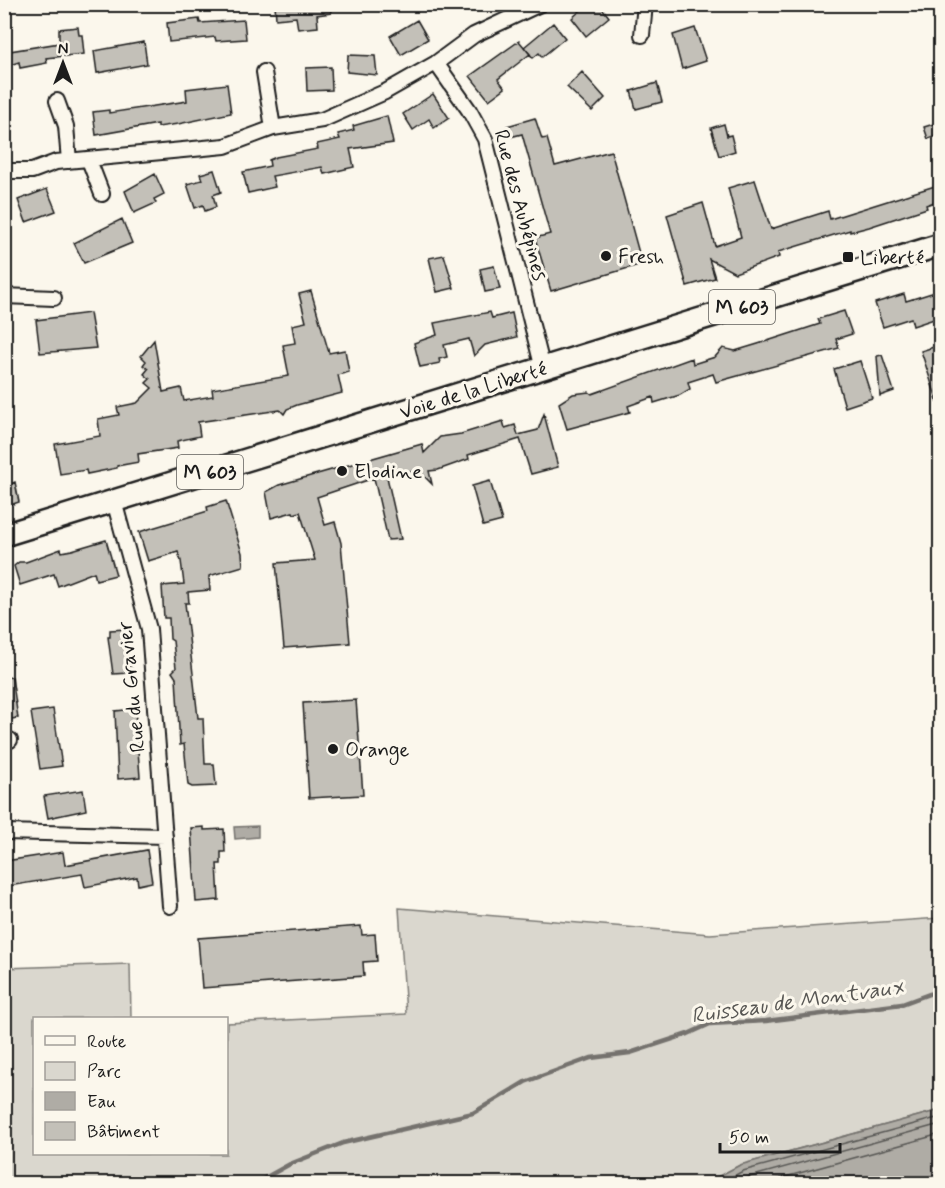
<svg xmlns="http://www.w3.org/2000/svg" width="945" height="1188" font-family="Mynerve,sans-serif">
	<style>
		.green { fill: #dad7ce; stroke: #7b7a75; stroke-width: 1.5 }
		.water { fill: #afaca5; stroke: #74726e; stroke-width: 1.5 }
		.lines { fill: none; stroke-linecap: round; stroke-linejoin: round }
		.shore { stroke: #575653; stroke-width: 1.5 }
		.stream { stroke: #74726e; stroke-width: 4.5 }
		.building { fill: #c3c0b8; stroke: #1c1c1c; stroke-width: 1.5 }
		.minor-casing { stroke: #1c1c1c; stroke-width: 18 }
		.primary-casing { stroke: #1c1c1c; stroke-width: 26 }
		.minor { stroke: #fbf7ec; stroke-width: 14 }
		.primary { stroke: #fbf7ec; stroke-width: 21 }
		.poi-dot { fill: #1c1c1c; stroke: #fbf7ec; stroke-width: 2 }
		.labels { text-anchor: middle; stroke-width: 6; stroke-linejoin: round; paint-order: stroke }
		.shield { fill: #fbf7ec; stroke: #5f5e5a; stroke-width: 1.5 }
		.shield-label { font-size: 20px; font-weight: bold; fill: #1c1c1c }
		.street-label { font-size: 21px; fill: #1c1c1c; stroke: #fbf7ec }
		.poi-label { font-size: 21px; fill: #1c1c1c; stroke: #fbf7ec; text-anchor: start }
		.water-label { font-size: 22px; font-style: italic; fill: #575653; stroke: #fbf7ec }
	</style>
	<rect width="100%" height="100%" fill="#fbf7ec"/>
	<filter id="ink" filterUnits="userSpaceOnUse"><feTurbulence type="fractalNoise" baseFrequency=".0167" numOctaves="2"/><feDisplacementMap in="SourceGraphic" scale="12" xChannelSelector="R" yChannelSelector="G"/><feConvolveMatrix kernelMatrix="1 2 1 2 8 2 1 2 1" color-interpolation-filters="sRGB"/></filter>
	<g filter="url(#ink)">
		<path class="green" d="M399 908 710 934 940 918V1110L740 1165 706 1183H5L4 968 130 964 131 1018H34V1154H226L227 1023 406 1014Z"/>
		<path class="water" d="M258 826V837L235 839 234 827Z
			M940 1110V1183H706L740 1165Z"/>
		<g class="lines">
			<path class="shore" d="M719 1184 743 1171 940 1117
				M735 1184 746 1178 940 1124
				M760 1184 940 1134"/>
			<path class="stream" d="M254 1184 290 1164 343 1143 473 1113 525 1082 591 1058 630 1053 688 1034 710 1024 766 1021 902 1004 940 990"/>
		</g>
		<path class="building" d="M275 4H330L331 13 317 15 318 27 298 29 296 17 276 19Z
			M588 4H599L609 17 586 36 572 18Z
			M199 19 200 23 244 20 246 39 216 41 215 37 169 42 167 23Z
			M417 20 428 39 401 55 390 36Z
			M553 23 565 38 542 57 539 53 533 58 524 47Z
			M78 27 79 35H82L84 54 46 58 47 63 20 68 19 62 4 67V52L59 43V29Z
			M695 28 706 61 682 69 673 35Z
			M519 41 530 54 498 79 505 88 489 100 470 76Z
			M144 42 147 64 97 73 94 51Z
			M348 55 375 56 377 75 347 72Z
			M331 67 332 90 307 91 306 68Z
			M582 72 605 98 592 111 567 87Z
			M657 83 662 102 636 109 631 91Z
			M227 84 231 113 178 124 158 127V124L96 135 93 112 109 110V113L187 101 186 89Z
			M433 94 449 118 434 128 429 119 413 130 403 114Z
			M387 116 393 143 350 149 354 167 324 174 322 167 272 176 275 187 248 193 243 172 270 166 269 160 276 157 318 149 317 144 340 139 338 134 354 130 353 126Z
			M535 118 542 139 547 138 555 166 611 151 642 264 551 291 535 238 550 234 522 134 510 137 507 126Z
			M940 122V135L928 139 924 127Z
			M724 124 727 136 731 135 735 151 719 156 711 128Z
			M214 170 221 192 213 195 216 207 205 211 203 205 195 208 187 184 202 180 200 174Z
			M155 174 164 194 154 199 156 203 134 213 125 191Z
			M755 180 771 229 828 211 830 219 938 185 940 200 926 205 927 208 869 227 850 232V230L778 252 779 257 735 273 709 259 715 278 687 286 667 215 703 203 715 246 741 237 728 188Z
			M47 189 56 211 26 222 18 200Z
			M122 219 132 243 84 263 74 243Z
			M444 255 454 288 437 292 429 258Z
			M494 266 500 289 485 292 480 269Z
			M311 291 329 353 345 350 349 372 338 375 342 393 297 405 287 409 284 414 280 410 198 422 200 436 177 441 178 448 138 454 139 462 117 466V468L87 474 86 470 60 474 55 444 100 436 98 419 119 415 117 407 137 403 152 388 146 383 150 379 144 374 148 369 143 365 146 361 141 356 154 340 163 392 181 388 184 401 213 396 212 389 289 376 283 345 295 343 292 325 306 322 299 294Z
			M935 292 940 317 913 326 911 318 883 327 875 303 904 294 906 301Z
			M844 311 852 334 836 339 839 348 716 382 713 374 688 382 690 389 680 395 654 403 653 397 628 406 630 412 567 429 559 403 573 394 589 392 592 394 692 358 693 364 715 357 723 348 735 351 758 344 820 324 818 319Z
			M490 312 492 318 512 313 517 337 485 345 474 356 469 339 444 345 447 357 439 359 440 363 420 367 414 343 437 335 434 323Z
			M90 313 96 348 40 353 36 320Z
			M940 345V402L938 403 921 351Z
			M882 355 894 391 880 396 877 356Z
			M860 361 872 398 845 407 834 369Z
			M544 414 558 467 531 474 520 439 468 455 469 459 438 470 429 471 432 484 418 470 387 477 401 539 388 540 374 478 317 497 325 525 335 522 341 543 350 643 284 648 276 563 315 560 300 512 294 514 293 512 271 518 266 492 279 485 422 444 424 453 440 437 461 434 503 421 505 428 515 425 518 435 538 430Z
			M490 481 502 521 483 526 472 486Z
			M15 482 19 502 4 507V486Z
			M226 501 242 553 243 566 209 576 210 590 188 592 189 603H185L198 718H203L205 764H214L216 786 192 787 188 785 184 744 180 745 176 678 172 672 176 668 173 641 170 639 169 618H164L162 586 184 584 181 561 178 552 148 561 139 532 208 511 207 507Z
			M106 540 116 575 96 580 94 572 58 586 54 574 20 585 14 566 19 562H26L61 549 62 552 72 550Z
			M126 629V636H130L132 666H128L129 673 113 674 108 637H110V630Z
			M12 677 18 718 4 720V678Z
			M356 700 363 795 309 798 303 703Z
			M53 709 62 766 40 769 31 712Z
			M135 709 140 777 118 779 115 711Z
			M83 790 86 810 48 818 44 796Z
			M204 827V830L224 829 225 852H221V864H217L219 900 196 902 191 828Z
			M147 850 152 882 138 885 137 877 85 887 82 874 9 886 6 861 63 852 65 865Z
			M361 926 362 935 375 934 377 961 363 962 364 976 202 988 198 938Z"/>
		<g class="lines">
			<g class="minor-casing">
				<path id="minor" d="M642 35 645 4
					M436 63 469 110 485 139 543 369
					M264 72 273 128
					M57 101 66 126 69 161
					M89 160 102 194
					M4 171H32L56 162 225 146 273 128 322 120 385 92 436 63 474 35 540 4
					M4 296 54 298
					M114 501 149 629 170 906
					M4 741 10 740
					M4 832 165 836"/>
			</g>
			<g class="primary-casing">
				<path id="primary" d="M4 535 940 245"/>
			</g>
			<use href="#minor" class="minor"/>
			<use href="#primary" class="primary"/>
		</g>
	</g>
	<g class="poi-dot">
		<circle cx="606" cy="256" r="6"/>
		<rect x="842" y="251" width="12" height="12" rx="3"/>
		<circle cx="342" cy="471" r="6"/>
		<circle cx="333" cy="749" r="6"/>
	</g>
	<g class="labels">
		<g class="shield">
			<rect x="709" y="290" width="66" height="34" rx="4.5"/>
			<rect x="177" y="455" width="66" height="34" rx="4.5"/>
		</g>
		<g class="shield-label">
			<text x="742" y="314">M 603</text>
			<text x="210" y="479">M 603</text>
		</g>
		<g class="street-label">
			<text transform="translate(521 205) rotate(75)" y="7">Rue des Aubépines</text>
			<text transform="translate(473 390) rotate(-17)" y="7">Voie de la Liberté</text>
			<text transform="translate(131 687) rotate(-96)" y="7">Rue du Gravier</text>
		</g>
		<g class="poi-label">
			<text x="618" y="263">Fresh</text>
			<text x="860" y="264">Liberté</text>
			<text x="354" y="478">Elodine</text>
			<text x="345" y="756">Orange</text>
		</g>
		<g class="water-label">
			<text transform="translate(797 1000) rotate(-8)" y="8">Ruisseau de Montvaux</text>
		</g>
	</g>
	<rect width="945" height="1188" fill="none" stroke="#fbf7ec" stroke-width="24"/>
	<rect x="12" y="12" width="921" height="1164" fill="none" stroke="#1c1c1c" stroke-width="2" filter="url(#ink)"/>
	<rect x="33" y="1017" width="195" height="138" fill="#fbf7ec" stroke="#a29f99" stroke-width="1.5"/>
	<rect x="45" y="1036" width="30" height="9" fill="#fbf7ec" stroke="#a29f99" stroke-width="1.5"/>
	<text x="87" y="1047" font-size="18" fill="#1c1c1c">Route</text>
	<rect x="45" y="1062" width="30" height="18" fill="#dad7ce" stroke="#a29f99" stroke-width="1.5"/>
	<text x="87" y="1077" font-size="18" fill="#1c1c1c">Parc</text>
	<rect x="45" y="1092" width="30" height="18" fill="#afaca5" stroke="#a29f99" stroke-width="1.5"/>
	<text x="87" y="1107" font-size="18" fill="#1c1c1c">Eau</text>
	<rect x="45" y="1122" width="30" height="18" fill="#c3c0b8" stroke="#a29f99" stroke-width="1.5"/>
	<text x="87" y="1137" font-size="18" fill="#1c1c1c">Bâtiment</text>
	<g transform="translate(63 63)" stroke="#fbf7ec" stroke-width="4.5" paint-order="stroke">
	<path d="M0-4.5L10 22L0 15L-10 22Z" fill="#1c1c1c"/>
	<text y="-9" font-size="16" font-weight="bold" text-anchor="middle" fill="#1c1c1c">N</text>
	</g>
	<path d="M720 1143v9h120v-9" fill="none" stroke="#1c1c1c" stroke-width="3"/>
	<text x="729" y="1143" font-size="18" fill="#1c1c1c" stroke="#fbf7ec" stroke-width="4.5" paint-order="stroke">50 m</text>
</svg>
